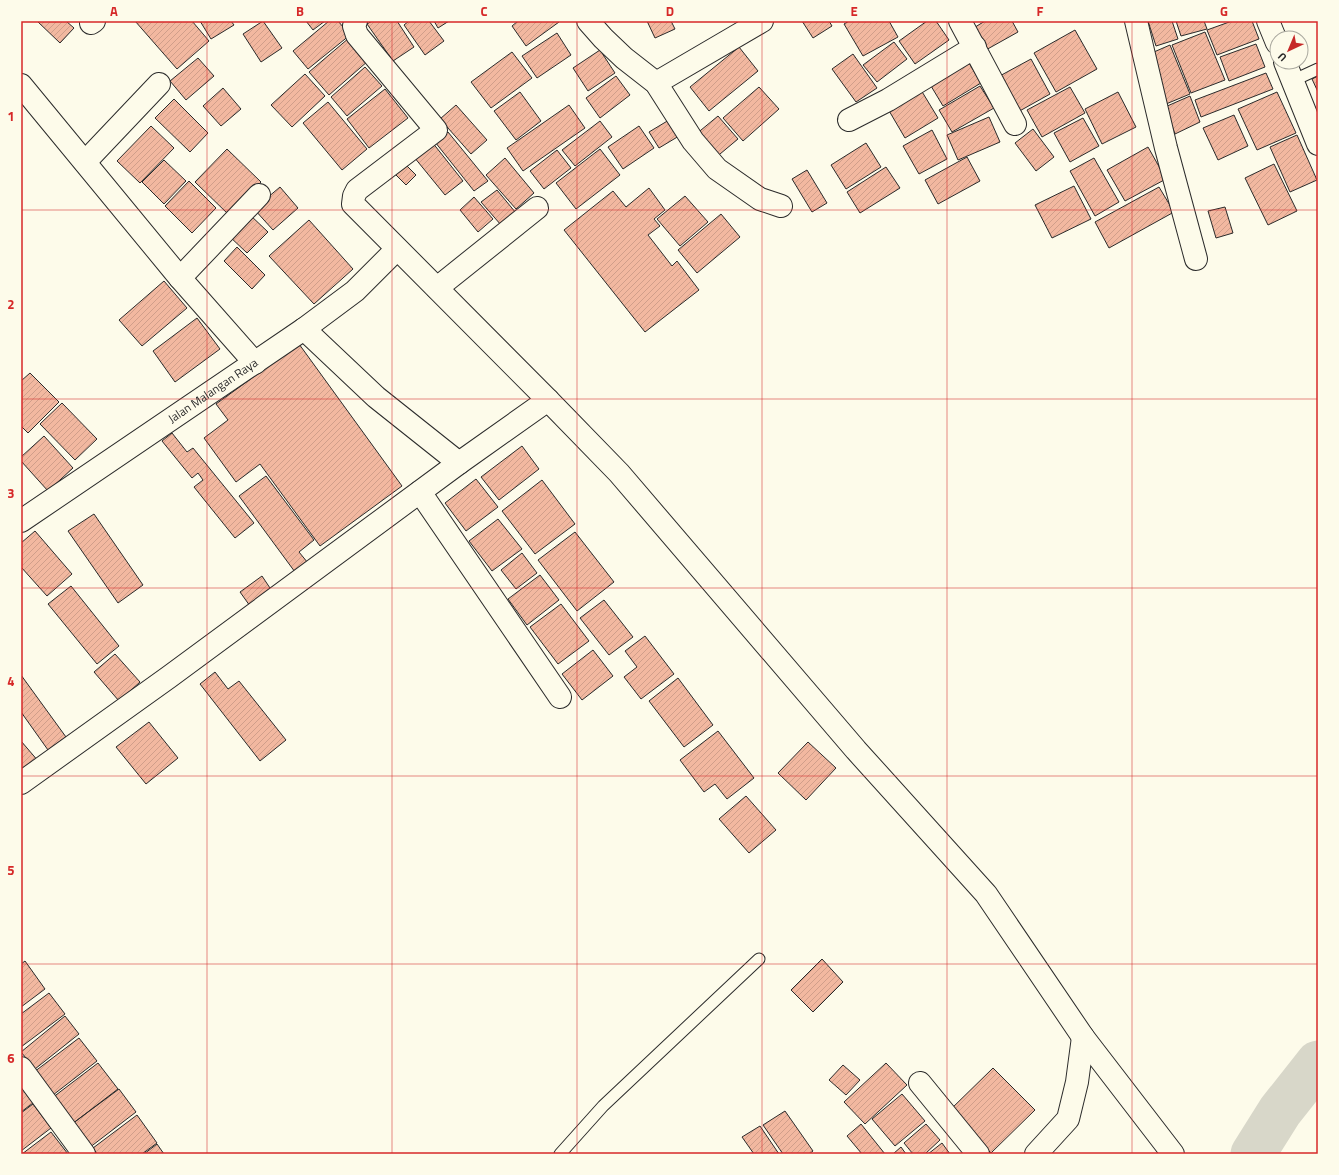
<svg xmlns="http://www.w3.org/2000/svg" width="1339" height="1175" font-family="'Titillium Web',sans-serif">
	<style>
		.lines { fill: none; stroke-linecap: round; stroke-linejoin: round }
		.river { stroke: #d8d7c9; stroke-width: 45 }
		.building { fill: url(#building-hatch); stroke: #2b2b2b }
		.service-casing { stroke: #2b2b2b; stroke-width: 13 }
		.minor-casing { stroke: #2b2b2b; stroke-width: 24 }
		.service { stroke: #fdfbea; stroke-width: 11 }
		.minor { stroke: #fdfbea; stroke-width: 22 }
		.grid { fill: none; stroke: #d62828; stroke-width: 1; stroke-opacity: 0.55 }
		.labels { text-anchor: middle; stroke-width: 3; stroke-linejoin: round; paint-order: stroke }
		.street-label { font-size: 12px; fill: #2b2b2b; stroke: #fdfbea }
		.neatline { fill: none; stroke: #d62828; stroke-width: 1.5 }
		.grid-label { font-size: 13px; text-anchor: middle; font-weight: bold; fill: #d62828 }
	</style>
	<defs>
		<pattern id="building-hatch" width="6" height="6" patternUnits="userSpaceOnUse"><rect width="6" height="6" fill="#f2b8a0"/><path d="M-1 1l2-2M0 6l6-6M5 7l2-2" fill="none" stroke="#d09e8a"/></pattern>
	</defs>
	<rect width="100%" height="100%" fill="#fdfbea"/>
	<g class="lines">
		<path class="river" d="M1253 1154 1280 1111 1318 1063"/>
	</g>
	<path class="building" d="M37 21H66L74 28 60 43Z
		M135 21H192L209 41 177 69Z
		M200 21H231L234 25 211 39Z
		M263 21 282 48 261 62 243 34Z
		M306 21H325L313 30Z
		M329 21H338L350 35 308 69 293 51Z
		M372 21H397L414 47 393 61 367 24Z
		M409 21H429L444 41 425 55 404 25Z
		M434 21H449L438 28Z
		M518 21H558L559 22 526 46 512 26Z
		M647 21H671L675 29 655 38Z
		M802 21H829L832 26 813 38Z
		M849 21H889L898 37 863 56 844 24Z
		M927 21H936L949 40 915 64 899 41Z
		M985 21H1012L1018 32 984 51 972 29Z
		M1148 21H1172L1178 39 1156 46Z
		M1176 21H1204L1207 29 1181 36Z
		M1232 21H1252L1259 39 1217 55 1207 30Z
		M1075 30 1097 69 1056 92 1034 53Z
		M1205 32 1225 80 1191 93 1172 45Z
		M557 33 571 55 537 78 522 56Z
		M349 38 368 61 329 95 309 72Z
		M894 42 907 59 877 82 863 65Z
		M1256 44 1265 67 1229 81 1220 57Z
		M1170 45 1190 94 1166 104 1147 55Z
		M739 47 758 71 709 111 690 87Z
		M600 50 615 73 588 91 573 68Z
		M512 52 532 78 491 108 471 82Z
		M853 54 877 88 856 102 832 69Z
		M198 58 214 76 186 100 170 81Z
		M966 58 981 83 943 106 928 81Z
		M1031 59 1050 94 1016 113 996 78Z
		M365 67 382 86 347 116 331 97Z
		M1266 73 1273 89 1201 117 1195 100Z
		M305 74 325 96 292 127 271 105Z
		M616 76 630 95 600 118 586 98Z
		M1318 76V92L1312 79Z
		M980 86 994 108 952 132 939 110Z
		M759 87 779 109 743 141 723 118Z
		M1070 87 1085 113 1042 137 1027 110Z
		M223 88 241 109 221 126 203 106Z
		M385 89 408 118 369 148 347 119Z
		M921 90 938 118 905 138 888 109Z
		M520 92 541 121 516 140 494 111Z
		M1118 92 1136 127 1102 144 1085 109Z
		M1277 92 1296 133 1257 150 1238 109Z
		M1190 96 1200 122 1175 134 1165 107Z
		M174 99 208 133 190 152 155 118Z
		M328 102 367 149 342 170 303 123Z
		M456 105 487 140 471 154 440 119Z
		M569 105 585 128 523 171 507 148Z
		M1234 115 1248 146 1218 160 1203 128Z
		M718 116 738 139 714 159 695 135Z
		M989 117 1000 142 958 160 947 135Z
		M1083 118 1099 146 1070 162 1054 133Z
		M669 120 679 136 659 148 649 132Z
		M600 121 612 137 575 166 562 150Z
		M151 126 174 148 140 183 117 161Z
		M639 126 654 148 623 169 608 147Z
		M1033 129 1054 157 1036 171 1015 143Z
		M932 130 947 159 919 174 903 146Z
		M448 132 488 181 474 191 435 142Z
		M1297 135 1317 180 1290 192 1270 147Z
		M432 142 463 181 445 195 414 157Z
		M866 143 881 167 846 189 831 165Z
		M1148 147 1166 179 1125 201 1107 170Z
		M227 149 261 182 229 215 195 182Z
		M600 149 620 175 576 209 556 183Z
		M557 150 571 168 544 189 530 171Z
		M967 157 980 181 938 204 925 180Z
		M505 158 534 193 516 209 486 175Z
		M1094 158 1119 202 1095 216 1070 171Z
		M164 160 186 181 164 204 142 182Z
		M401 160 416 175 406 185 391 170Z
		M1274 164 1297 211 1268 225 1245 178Z
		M886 167 900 188 860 213 847 192Z
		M807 170 827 203 812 212 792 179Z
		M189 181 216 208 192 233 165 206Z
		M1074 186 1091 219 1052 238 1035 205Z
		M280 187 298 208 273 230 254 209Z
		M1159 187 1174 212 1109 248 1095 222Z
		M649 188 665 210 654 219 660 226 648 235 672 266 677 261 699 290 645 332 564 230 613 191 626 207Z
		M497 190 516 213 501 225 481 202Z
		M685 196 708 222 680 246 657 219Z
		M474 197 493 219 478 232 460 210Z
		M1225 207 1233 233 1216 238 1208 211Z
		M249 214 268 232 247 253 228 235Z
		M721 214 740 237 697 273 678 250Z
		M309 220 353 269 314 304 269 256Z
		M237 247 265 275 252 289 224 261Z
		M164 281 187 308 142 346 119 320Z
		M197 318 220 349 175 382 153 351Z
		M299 344 402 486 320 546 260 464 236 482 204 438 228 420 216 404Z
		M30 373 59 402 28 433 21 426V381Z
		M62 403 97 439 75 460 40 424Z
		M172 433 187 452 193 448 254 523 235 538 194 487 203 480 198 473 192 478 162 441Z
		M44 436 73 468 48 491 21 461V457Z
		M522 446 539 469 499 500 481 477Z
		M266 476 314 540 299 552 308 563 295 572 239 496Z
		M476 479 498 507 466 531 445 503Z
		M542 480 575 524 535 554 502 511Z
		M94 514 143 585 118 603 68 531Z
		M498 519 522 549 492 571 469 541Z
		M35 531 72 574 47 596 21 567V543Z
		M575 532 614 582 577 611 538 560Z
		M522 553 537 573 516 589 501 570Z
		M540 575 559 600 527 625 508 599Z
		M262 576 272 591 250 606 240 592Z
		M71 586 119 646 97 664 48 604Z
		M604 600 633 637 609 655 580 618Z
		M561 604 589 641 558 664 530 627Z
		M645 636 674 674 641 699 624 677 637 667 625 651Z
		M593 650 613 676 582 700 562 674Z
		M115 654 140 682 119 701 94 672Z
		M215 672 228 689 239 681 286 740 260 761 200 684Z
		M21 675 66 737 48 750 21 712Z
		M678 678 713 725 684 747 649 701Z
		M149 722 178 758 146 784 116 747Z
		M718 731 754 778 727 799 715 784 704 792 680 760Z
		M21 741 39 762 21 777Z
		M808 742 836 768 806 800 778 773Z
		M746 796 776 830 749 853 719 819Z
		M822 959 843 982 813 1012 791 990Z
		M25 961 45 989 21 1007V964Z
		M49 993 65 1014 21 1047V1014Z
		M65 1016 79 1034 35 1069 21 1052Z
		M79 1038 97 1061 53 1095 34 1072Z
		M98 1063 118 1089 72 1124 52 1098Z
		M886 1063 907 1085 865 1124 844 1102Z
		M843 1065 860 1080 846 1095 829 1080Z
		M993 1068 1035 1110 991 1153 949 1111Z
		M21 1087 33 1103 21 1112Z
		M119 1089 136 1112 89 1148 72 1124Z
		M902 1094 925 1121 895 1146 872 1119Z
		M33 1104 51 1128 21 1151V1113Z
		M785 1111 813 1151 809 1154H783L763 1125Z
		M137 1115 157 1143 142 1154H97L93 1148Z
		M861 1124 885 1154H862L847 1136Z
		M926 1124 940 1140 925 1154H913L904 1143Z
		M760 1126 779 1154H754L742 1137Z
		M51 1132 68 1154H22Z
		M942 1143 950 1154H928Z
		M157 1144 164 1154H144Z
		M901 1147 906 1154H893Z"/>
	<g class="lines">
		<g class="service-casing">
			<path id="service" d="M1292 81 1318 69
				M560 1154 603 1106 759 959"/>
		</g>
		<g class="minor-casing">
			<g id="minor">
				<path d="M356 21 354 26 357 35 436 130 357 190 354 196 353 204 548 400 619 473 856 750 986 894 1083 1037 1173 1154"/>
				<path d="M588 21 603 38 624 58 656 83 693 141 717 169 760 199 781 206"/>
				<path d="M960 21 1015 124"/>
				<path d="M1136 21 1166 148 1196 259"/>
				<path d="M1268 21 1277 43"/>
				<path d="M91 23 94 21"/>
				<path d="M1285 62 1318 144"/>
				<path d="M656 83 762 21"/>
				<path d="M21 85 180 278 255 363"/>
				<path d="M849 120 888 100 975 47"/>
				<path d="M85 162 159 84"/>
				<path d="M180 278 259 195"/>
				<path d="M437 288 537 208"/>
				<path d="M304 329 376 397 459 463"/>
				<path d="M420 492 560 697"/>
				<path id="s1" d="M21 521 304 329 355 291 397 249"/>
				<path d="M21 783 169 677 459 463 548 400"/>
				<path d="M21 1068 84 1154"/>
				<path d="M920 1083 978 1154"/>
				<path d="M1036 1154 1068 1119 1077 1082 1083 1037"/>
			</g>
		</g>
		<use href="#service" class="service"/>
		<use href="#minor" class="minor"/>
	</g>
	<path class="grid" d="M207 21V1154M392 21V1154M577 21V1154M762 21V1154M947 21V1154M1132 21V1154M21 210H1318M21 399H1318M21 588H1318M21 776H1318M21 964H1318"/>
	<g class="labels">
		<g class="street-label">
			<text dy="4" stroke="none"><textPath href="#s1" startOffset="232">Jalan Malangan Raya</textPath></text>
		</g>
	</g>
	<rect width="1339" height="1175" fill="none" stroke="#fdfbea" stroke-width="44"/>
	<g transform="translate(1289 50) rotate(224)"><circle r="19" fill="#fdfbea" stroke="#a9a89e"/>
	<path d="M0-3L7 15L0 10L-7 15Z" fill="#c62828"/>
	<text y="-6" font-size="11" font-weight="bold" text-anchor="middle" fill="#2b2b2b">U</text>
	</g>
	<rect x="22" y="22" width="1295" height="1131" class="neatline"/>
	<g class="grid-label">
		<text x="114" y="16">A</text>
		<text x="300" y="16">B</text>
		<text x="484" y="16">C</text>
		<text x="670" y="16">D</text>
		<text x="854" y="16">E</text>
		<text x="1040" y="16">F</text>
		<text x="1224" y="16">G</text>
		<text x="11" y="121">1</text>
		<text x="11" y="309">2</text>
		<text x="11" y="498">3</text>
		<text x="11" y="686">4</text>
		<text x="11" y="875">5</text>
		<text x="11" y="1063">6</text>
	</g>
</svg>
